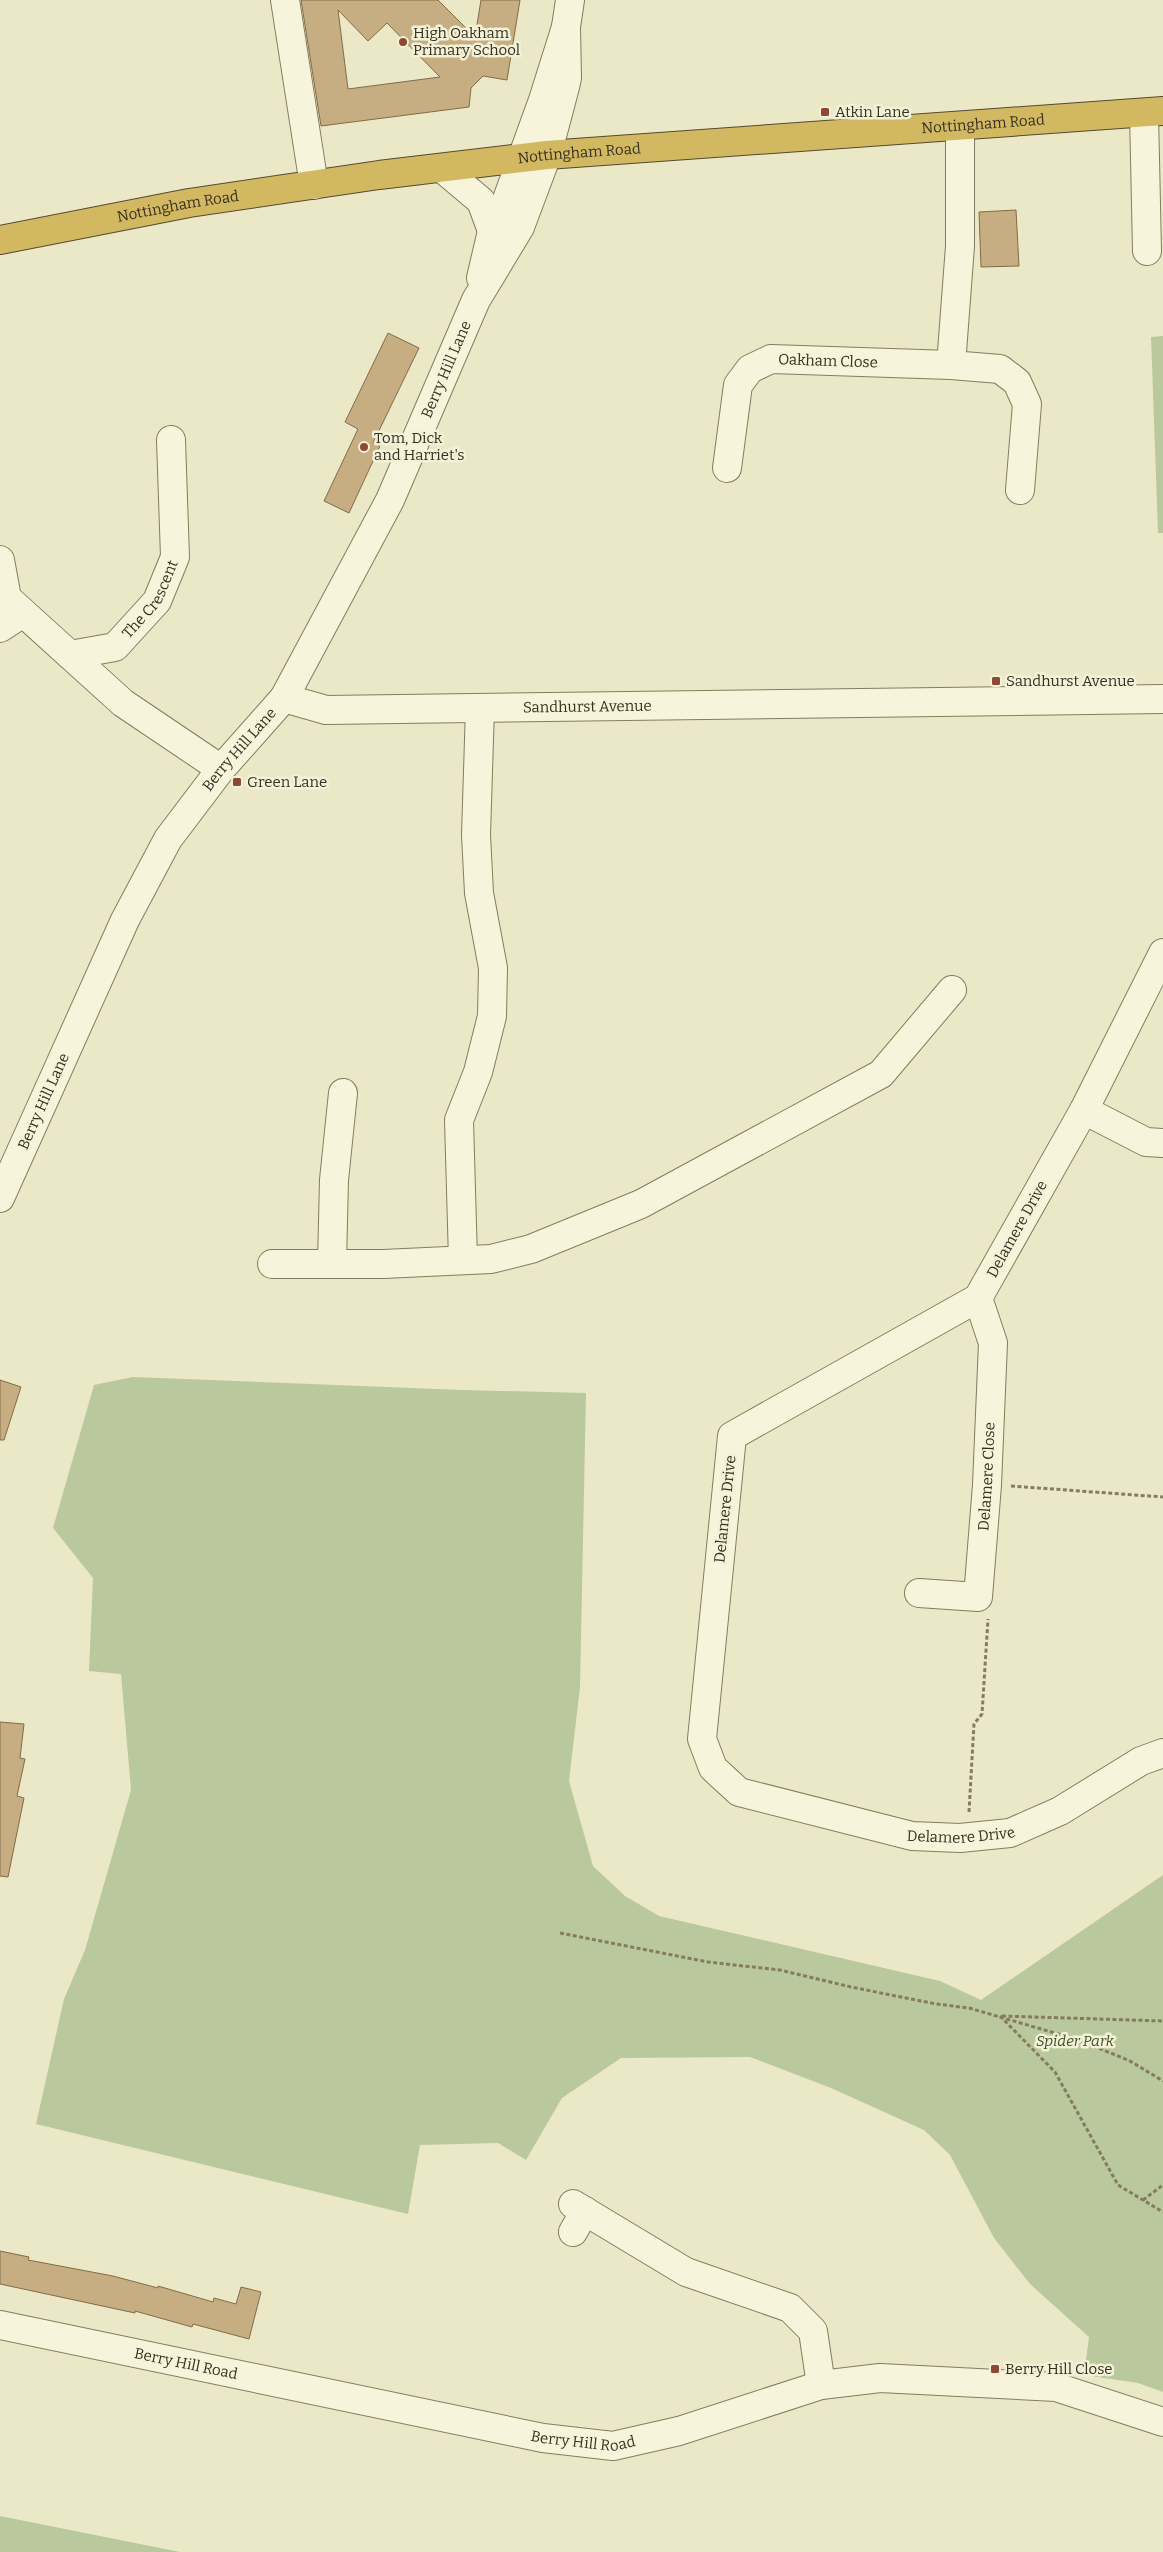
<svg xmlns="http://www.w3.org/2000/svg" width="1163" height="2552" font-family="Bitter,serif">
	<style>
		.green { fill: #bac89d }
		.building { fill: #c6ad82; stroke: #826c47; fill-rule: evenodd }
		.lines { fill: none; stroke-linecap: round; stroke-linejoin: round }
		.minor-casing { stroke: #857c5f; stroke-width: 30 }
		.highway-casing { stroke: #544932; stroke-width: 30 }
		.path { stroke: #857c5f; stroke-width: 3; stroke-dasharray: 4 2.5; stroke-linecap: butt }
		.minor { stroke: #f6f4db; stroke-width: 28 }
		.highway { stroke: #d2b961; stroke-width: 28 }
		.poi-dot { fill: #8f4834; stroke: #f3f1d7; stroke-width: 2 }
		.labels { text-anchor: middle; stroke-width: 5; stroke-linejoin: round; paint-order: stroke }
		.poi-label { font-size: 15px; fill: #373121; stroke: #f3f1d7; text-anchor: start }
		.street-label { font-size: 15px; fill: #373121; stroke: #f3f1d7 }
		.park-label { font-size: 15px; font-style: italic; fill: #3f5229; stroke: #f3f1d7 }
	</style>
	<rect width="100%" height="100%" fill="#ebe8c8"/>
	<path class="green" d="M1163 336V533H1158L1151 337Z
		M133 1377 463 1390 586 1393 580 1687 569 1781 593 1866 625 1896 659 1916 940 1981 981 2000 1163 1875V2392L1138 2383 1084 2375 1089 2337 1030 2284 994 2238 950 2155 924 2130 831 2088 750 2057 621 2058 562 2098 526 2160 498 2143 420 2145 408 2214 36 2124 64 1999 85 1950 131 1790 121 1674 89 1671 93 1578 53 1528 94 1385Z
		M0 2516 180 2552H0Z"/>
	<path class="building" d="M301 0H438L475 37 481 0H520L507 80 483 76 471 88 469 107 321 126ZM338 10 368 41 387 23 440 77 348 89Z
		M1016 210 1019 266 981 267 979 212Z
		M388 333 419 348 373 443 380 446 349 513 324 501 358 429 345 422Z
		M0 1380 21 1387 4 1440H0Z
		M0 1722 24 1724 20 1758 25 1759 17 1796 24 1798 8 1877 0 1876Z
		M0 2251 29 2257 28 2260 113 2276 158 2288V2286L213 2302 214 2298 236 2304 241 2287 261 2292 249 2339 193 2324 192 2327 135 2311V2313L0 2284Z"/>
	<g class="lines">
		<g class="minor-casing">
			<g id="minor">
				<path d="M285 0 314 185"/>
				<path d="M1144 113 1147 251"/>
				<path d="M960 127V246L951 365 1000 369 1017 382 1027 404 1020 490"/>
				<path d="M443 169 481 201 492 231"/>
				<path d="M481 278 492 231 506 202 543 100 566 27 570 0"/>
				<path id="s1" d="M727 468 738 385 750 369 771 359 951 365"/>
				<path d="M0 560 7 598 123 703 221 769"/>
				<path d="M0 628 23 613"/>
				<path id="s2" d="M70 655 115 647 157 601 175 557 171 440"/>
				<path id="s3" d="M284 698 326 710 1163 699"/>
				<path id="s4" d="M1163 953 1084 1110 978 1298 732 1436 702 1739 713 1768 739 1792 912 1836 960 1838 1010 1833 1060 1811 1141 1761 1163 1753"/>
				<path d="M1084 1110 1146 1142 1163 1143"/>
				<path id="s5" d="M0 1198 125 920 168 839 221 769 284 698 390 500 476 300 520 227 547 155 565 87 567 78 566 27"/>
				<path d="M463 1260 459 1120 478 1072 492 1016 493 968 479 893 476 835 480 708"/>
				<path d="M332 1263 334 1180 343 1093"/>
				<path d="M272 1264H383L491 1259 531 1249 641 1204 881 1074 952 990"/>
				<path id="s6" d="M919 1593 978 1597 987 1485 993 1343 978 1298"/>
				<path d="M573 2204 686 2272 790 2308 813 2331 821 2385"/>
				<path d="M573 2232 585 2211"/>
				<path id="s7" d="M0 2325 543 2438 613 2446 679 2431 821 2385 880 2378 1056 2387 1163 2422"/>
			</g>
		</g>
		<g class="highway-casing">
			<g id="highway">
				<path id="s8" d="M0 240 189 203 379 175 547 155 1163 111"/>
			</g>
		</g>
		<path class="path" d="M1011 1486 1163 1497
			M969 1812 974 1724 982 1714 988 1619
			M560 1933 708 1962 780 1970 851 1987 936 2004 969 2008 1079 2040 1130 2061 1163 2081
			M1000 2016 1055 2072 1118 2185 1163 2212
			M1002 2016 1163 2021
			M1143 2200 1163 2185"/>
		<use href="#minor" class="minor"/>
		<use href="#highway" class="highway"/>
	</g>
	<g class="poi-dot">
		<circle cx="403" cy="42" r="5"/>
		<rect x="820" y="107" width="10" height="10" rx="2.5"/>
		<circle cx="364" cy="447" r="5"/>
		<rect x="991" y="676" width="10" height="10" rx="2.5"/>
		<rect x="232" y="777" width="10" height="10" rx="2.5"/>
		<rect x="990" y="2364" width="10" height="10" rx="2.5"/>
	</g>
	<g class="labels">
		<g class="poi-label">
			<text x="413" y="38">High Oakham<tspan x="413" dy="17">Primary School</tspan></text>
			<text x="835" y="117">Atkin Lane</text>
			<text x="374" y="443">Tom, Dick<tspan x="374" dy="17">and Harriet's</tspan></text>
			<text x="1006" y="686">Sandhurst Avenue</text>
			<text x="247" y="787">Green Lane</text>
			<text x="1005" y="2374">Berry Hill Close</text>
		</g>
		<g class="street-label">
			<text dy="5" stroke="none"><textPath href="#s8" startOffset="991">Nottingham Road</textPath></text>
			<text dy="5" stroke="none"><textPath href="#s8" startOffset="586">Nottingham Road</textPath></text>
			<text dy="5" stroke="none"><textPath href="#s8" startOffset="181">Nottingham Road</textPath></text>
			<text dy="5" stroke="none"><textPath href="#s1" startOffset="184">Oakham Close</textPath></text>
			<text dy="5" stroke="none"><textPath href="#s5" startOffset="946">Berry Hill Lane</textPath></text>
			<text dy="5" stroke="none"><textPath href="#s2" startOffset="106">The Crescent</textPath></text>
			<text dy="5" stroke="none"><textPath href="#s3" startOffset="305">Sandhurst Avenue</textPath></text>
			<text dy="5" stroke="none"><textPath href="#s5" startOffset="511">Berry Hill Lane</textPath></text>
			<text dy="5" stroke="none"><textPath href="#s5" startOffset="106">Berry Hill Lane</textPath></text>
			<text transform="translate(1017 1229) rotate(-61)" y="5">Delamere Drive</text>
			<text dy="5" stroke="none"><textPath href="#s6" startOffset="180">Delamere Close</textPath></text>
			<text transform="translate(725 1509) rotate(-84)" y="5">Delamere Drive</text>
			<text dy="5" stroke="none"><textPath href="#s4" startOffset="1272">Delamere Drive</textPath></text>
			<text dy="5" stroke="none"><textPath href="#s7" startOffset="190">Berry Hill Road</textPath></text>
			<text dy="5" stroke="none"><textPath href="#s7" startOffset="595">Berry Hill Road</textPath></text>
		</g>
		<g class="park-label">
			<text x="1075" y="2046">Spider Park</text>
		</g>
	</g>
</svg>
